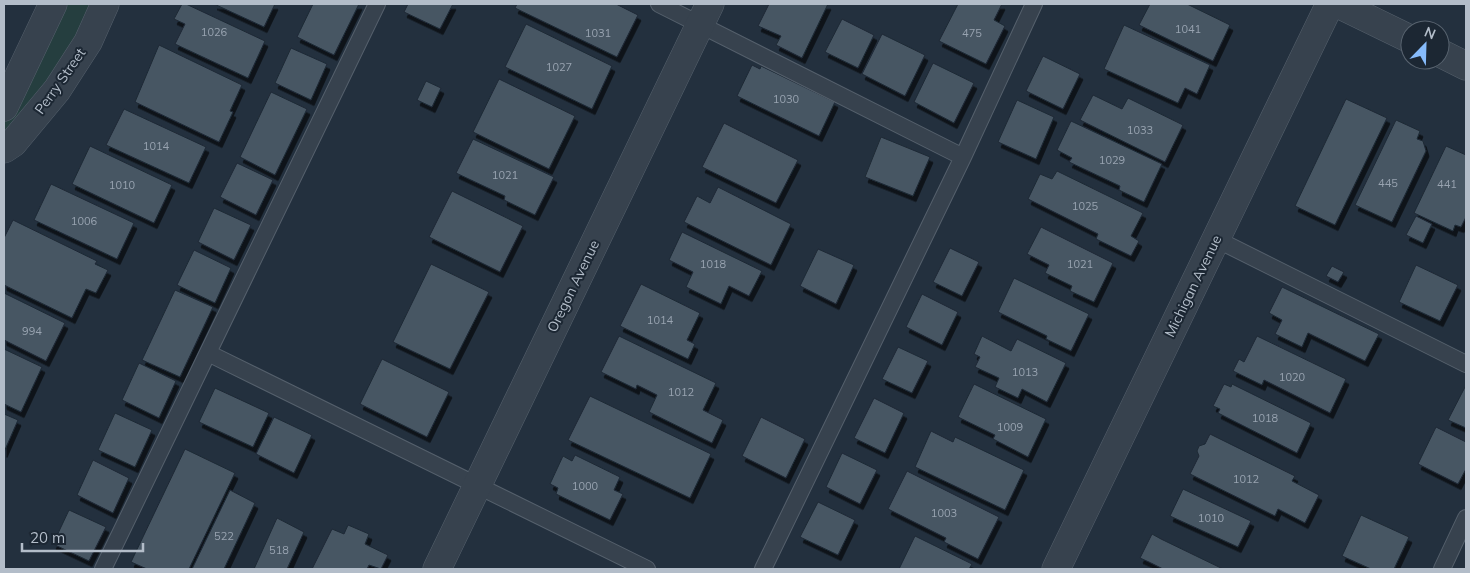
<svg xmlns="http://www.w3.org/2000/svg" width="1470" height="573" font-family="Mulish,sans-serif">
	<style>
		.green { fill: #253e3f }
		.building { fill: #475664; stroke: #1e2935; filter: url(#shadow) }
		.lines { fill: none; stroke-linecap: round; stroke-linejoin: round }
		.service-casing { stroke: #55606c; stroke-width: 18 }
		.minor-casing { stroke: #55606c; stroke-width: 29 }
		.service { stroke: #37424e; stroke-width: 16 }
		.minor { stroke: #37424e; stroke-width: 28 }
		.labels { text-anchor: middle; stroke-width: 4; stroke-linejoin: round; paint-order: stroke }
		.number-label { font-size: 11px; fill: #98a3b0 }
		.street-label { font-size: 14px; fill: #b3bdc9; stroke: #1c2733 }
	</style>
	<defs>
		<filter id="shadow"><feDropShadow dx="3" dy="5.5" stdDeviation="0" flood-color="#0009"/></filter>
	</defs>
	<rect width="100%" height="100%" fill="#23303e"/>
	<path class="green" d="M53 4H105L4 149V107Z"/>
	<path class="building" d="M182 4H186L265 41 248 78 175 44 185 24 174 19Z
		M214 4H275L264 27Z
		M313 4H359L334 55 297 37Z
		M408 4H453L440 29 404 12Z
		M517 4H616L638 15 617 57 515 8Z
		M769 4H828L802 58 776 45 781 36 758 26Z
		M958 4H1002L994 20 1005 26 986 64 939 41Z
		M1150 4H1187L1230 25 1213 61 1139 25Z
		M842 19 874 35 858 68 825 52Z
		M526 24 612 66 592 109 505 67Z
		M1124 25 1210 65 1197 94 1185 88 1178 103 1104 69Z
		M882 34 925 55 905 96 862 74Z
		M159 45 242 85 230 111 233 112 219 142 135 102Z
		M291 48 327 64 311 100 275 83Z
		M1043 56 1080 74 1063 109 1026 91Z
		M933 63 974 83 954 123 914 102Z
		M752 65 760 69 761 66 835 102 819 136 737 96Z
		M499 79 575 116 549 169 473 132Z
		M426 81 441 88 432 107 417 100Z
		M271 92 307 109 275 175 240 157Z
		M1093 95 1122 109 1128 98 1183 125 1165 162 1080 120Z
		M1346 99 1387 118 1335 225 1295 206Z
		M1017 100 1054 117 1036 159 998 142Z
		M124 109 206 147 189 183 106 145Z
		M1396 120 1420 131 1417 139 1423 141 1426 151 1392 222 1355 205Z
		M1071 121 1162 164 1144 202 1119 190 1120 186 1069 162 1072 158 1057 150Z
		M724 123 798 160 776 203 702 167Z
		M881 137 930 157 913 196 865 177Z
		M473 139 554 177 535 215 504 200 505 196 456 173Z
		M90 146 172 185 154 223 72 184Z
		M1446 146 1466 155V217L1461 227 1455 225 1453 231 1414 213Z
		M237 163 273 180 256 215 220 197Z
		M1057 171 1143 213 1131 236 1139 241 1131 256 1096 239 1098 234 1028 199 1040 174 1052 179Z
		M51 184 134 223 117 259 34 220Z
		M718 187 791 224 771 265 684 222 697 196 710 203Z
		M452 191 523 226 500 272 429 237Z
		M214 208 251 225 234 260 198 242Z
		M1416 216 1432 224 1423 243 1406 235Z
		M13 220 97 261 95 264 108 270 96 293 86 289 72 318 4 285V238Z
		M1041 227 1113 263 1094 302 1070 291 1072 286 1045 273 1049 265 1027 254Z
		M682 232 762 271 749 296 729 286 721 304 686 287 693 272 669 260Z
		M950 248 979 262 962 296 933 282Z
		M818 249 854 265 836 304 800 286Z
		M194 250 231 268 215 303 177 285Z
		M431 264 489 292 450 369 393 342Z
		M1416 265 1458 285 1440 321 1399 302Z
		M1332 266 1344 272 1338 282 1326 276Z
		M1014 278 1089 314 1071 351 1046 339 1047 336 998 312Z
		M641 284 700 313 687 340 695 344 688 359 620 326Z
		M1282 287 1379 334 1365 361 1308 333 1302 347 1275 334 1282 320 1269 313Z
		M175 290 213 307 180 377 142 360Z
		M4 293 65 323 46 361 4 340Z
		M922 294 958 312 942 345 906 327Z
		M619 336 716 383 703 410 723 420 712 443 649 412 657 395 637 385 636 389 601 372Z
		M982 336 1011 351 1017 339 1066 363 1047 402 1022 389 1018 398 995 387 999 378 975 367 980 357 974 354Z
		M1257 336 1346 379 1330 413 1264 380 1262 385 1233 371 1239 359 1244 362Z
		M898 347 928 361 912 393 882 379Z
		M4 349 42 367 21 412 4 404Z
		M382 359 449 392 427 437 360 404Z
		M139 363 176 381 159 418 122 400Z
		M974 384 1046 419 1028 457 993 439 995 435 958 417Z
		M1224 384 1231 387 1232 384 1311 423 1297 453 1218 413 1220 409 1213 406Z
		M1465 387 1466 388V428L1448 420Z
		M215 388 269 413 253 447 199 422Z
		M590 396 711 454 690 498 568 440Z
		M874 398 904 413 885 453 854 438Z
		M115 413 152 430 135 467 98 450Z
		M4 414 18 420 4 452Z
		M274 417 312 435 294 473 256 454Z
		M761 417 805 439 786 478 742 456Z
		M1436 427 1466 442V469L1458 484 1418 464Z
		M931 431 953 442 955 437 1024 470 1005 510 915 467Z
		M1210 434 1295 476 1292 481 1319 495 1305 523 1278 509 1275 516 1190 474 1199 456 1197 451 1199 446 1205 444Z
		M185 449 235 473 189 569H147L131 562Z
		M842 453 877 470 860 504 826 487Z
		M575 455 620 477 614 490 623 494 610 520 556 494 558 488 550 484 563 456 572 461Z
		M93 460 129 478 113 513 77 495Z
		M907 471 999 517 978 559 944 542 946 538 888 509Z
		M1183 489 1251 521 1238 547 1170 516Z
		M230 490 255 503 224 569H192Z
		M818 502 855 520 838 555 800 537Z
		M69 510 106 527 89 561 53 544Z
		M1361 515 1409 537 1394 569H1371L1342 556Z
		M277 518 304 532 287 569H254Z
		M348 525 369 534 365 544 388 555 381 569 369 565 367 569H312L332 529 344 534Z
		M1152 534 1161 539 1223 569H1163L1149 562 1140 558Z
		M915 536 972 564 969 569H899Z"/>
	<g class="lines">
		<g class="service-casing">
			<path id="service" d="M659 4 963 157
				M1216 239 1466 364
				M208 353 647 569
				M103 569 377 4
				M763 569 963 157 1034 4
				M1442 569 1466 518"/>
		</g>
		<g class="minor-casing">
			<path id="minor" d="M1338 4 1410 39
				M1440 53 1466 66
				M4 107 53 4
				M4 149 13 143 57 90 88 42 105 4
				M437 569 710 4
				M1056 569 1330 4"/>
		</g>
		<use href="#service" class="service"/>
		<use href="#minor" class="minor"/>
	</g>
	<g class="labels">
		<g class="number-label">
			<text x="1188" y="33">1041</text>
			<text x="214" y="36">1026</text>
			<text x="598" y="37">1031</text>
			<text x="972" y="37">475</text>
			<text x="559" y="71">1027</text>
			<text x="786" y="103">1030</text>
			<text x="1140" y="134">1033</text>
			<text x="156" y="150">1014</text>
			<text x="1112" y="164">1029</text>
			<text x="505" y="179">1021</text>
			<text x="1388" y="187">445</text>
			<text x="1447" y="188">441</text>
			<text x="122" y="189">1010</text>
			<text x="1085" y="210">1025</text>
			<text x="84" y="225">1006</text>
			<text x="713" y="268">1018</text>
			<text x="1080" y="268">1021</text>
			<text x="660" y="324">1014</text>
			<text x="32" y="335">994</text>
			<text x="1025" y="376">1013</text>
			<text x="1292" y="381">1020</text>
			<text x="681" y="396">1012</text>
			<text x="1265" y="422">1018</text>
			<text x="1010" y="431">1009</text>
			<text x="1246" y="483">1012</text>
			<text x="585" y="490">1000</text>
			<text x="944" y="517">1003</text>
			<text x="1211" y="522">1010</text>
			<text x="224" y="540">522</text>
			<text x="279" y="554">518</text>
		</g>
		<g class="street-label">
			<text transform="translate(60 81) rotate(-55)" y="5">Perry Street</text>
			<text transform="translate(573 286) rotate(-64)" y="5">Oregon Avenue</text>
			<text transform="translate(1193 286) rotate(-64)" y="5">Michigan Avenue</text>
		</g>
	</g>
	<rect width="1470" height="573" fill="none" stroke="#b3bdc9" stroke-width="10"/>
	<g transform="translate(1425 45) rotate(23)"><circle r="24" fill="#1c2733" stroke="#58636f"/>
	<path d="M0-4L9 19L0 12L-9 19Z" fill="#86bbfb"/>
	<text y="-8" font-size="14" font-weight="bold" text-anchor="middle" fill="#b3bdc9">N</text>
	</g>
	<path d="M22 543v8h121v-8" fill="none" stroke="#b3bdc9" stroke-width="2.5"/>
	<text x="30" y="543" font-size="15" fill="#b3bdc9" stroke="#1c2733" stroke-width="4" paint-order="stroke">20 m</text>
</svg>
